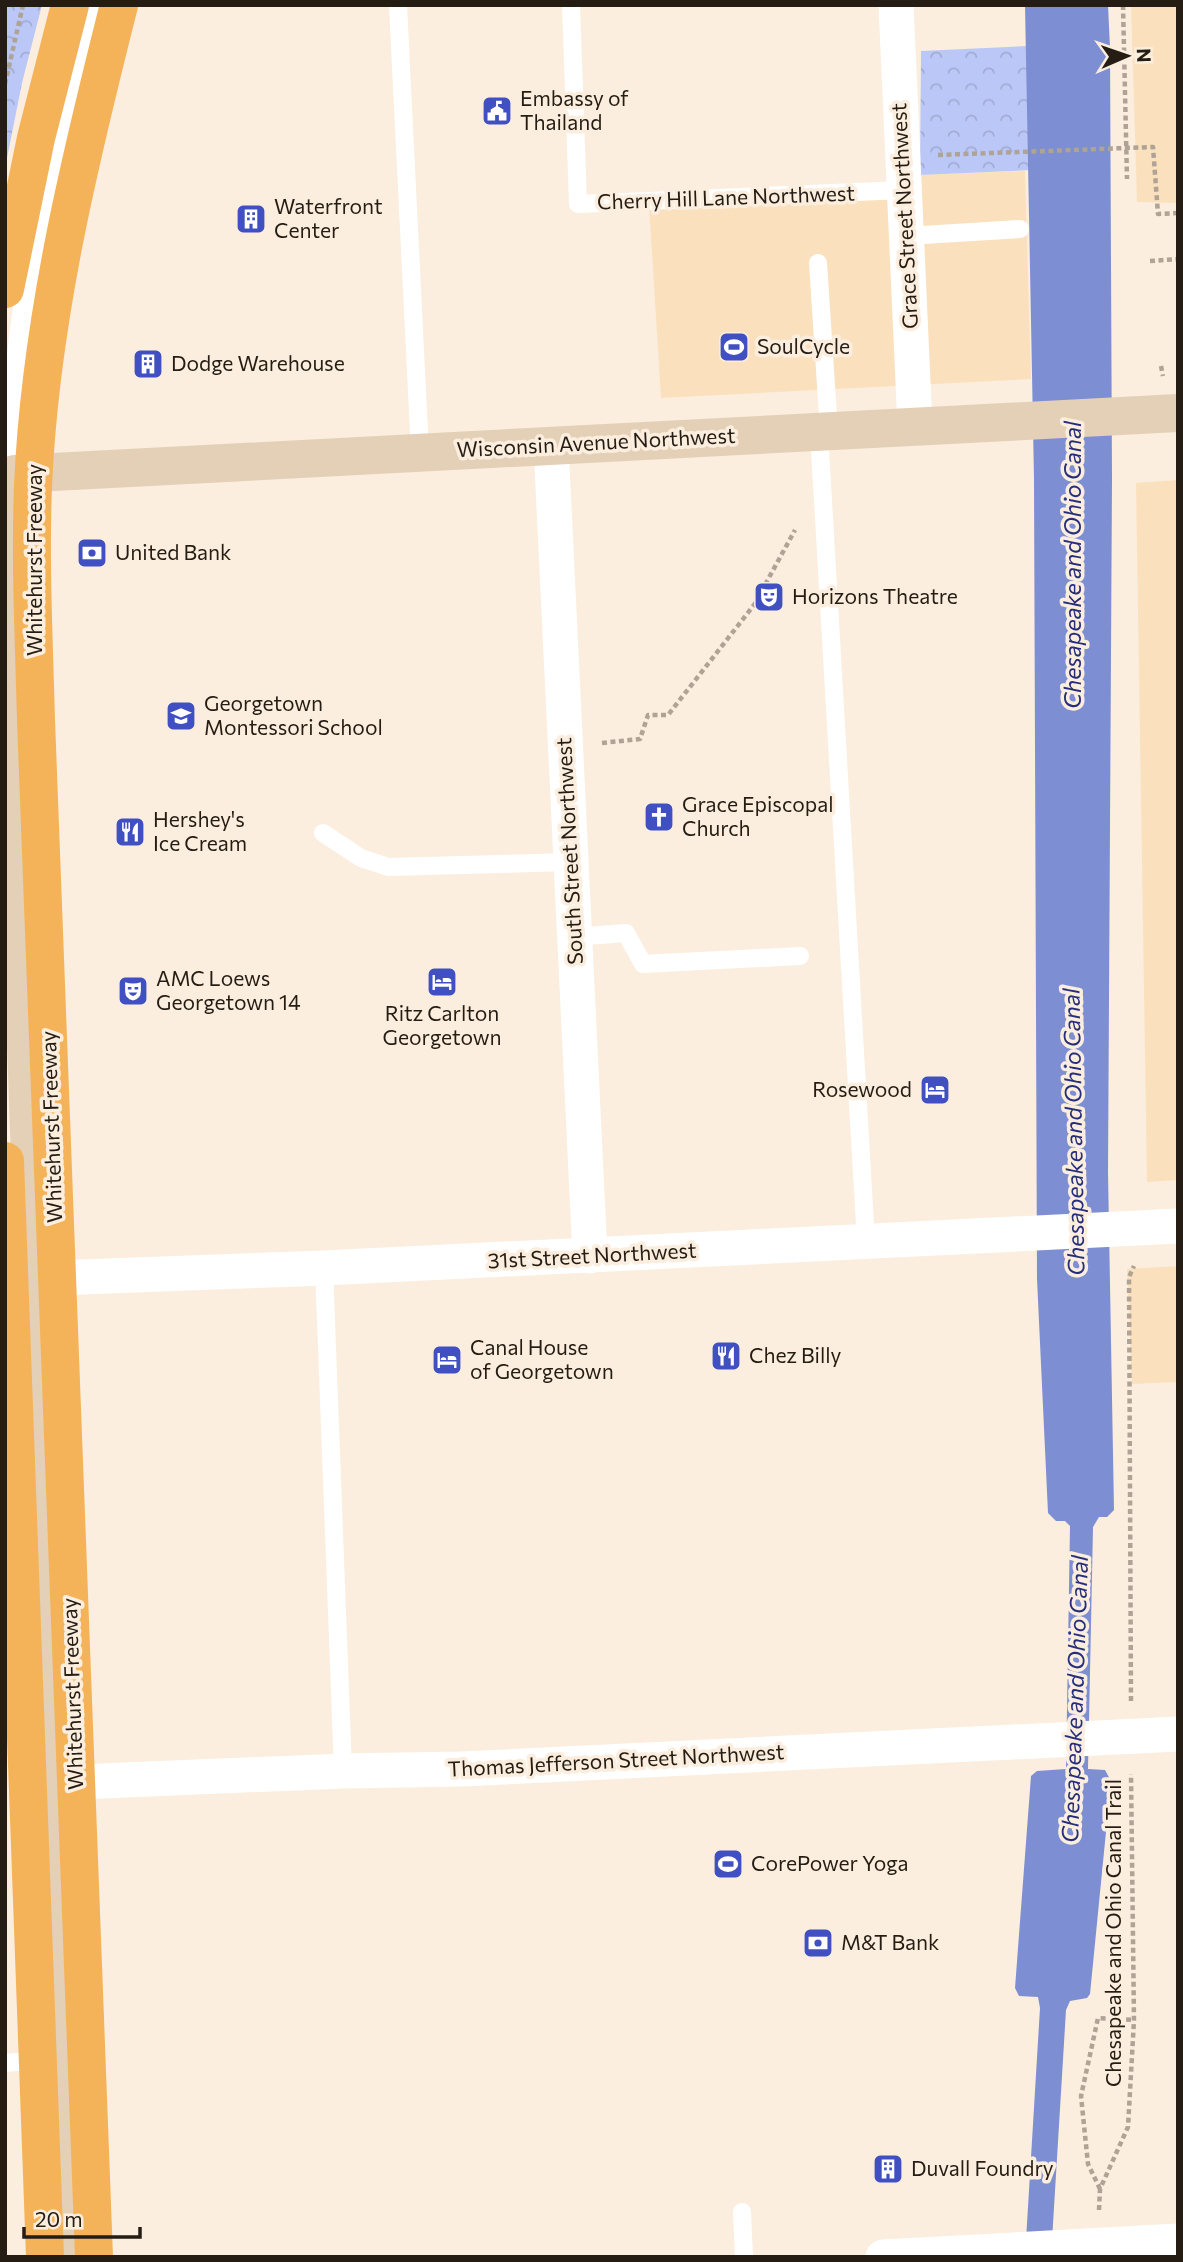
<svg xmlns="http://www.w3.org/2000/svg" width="1183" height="2262" font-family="Commissioner,sans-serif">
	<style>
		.built { fill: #fbe0be }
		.forest { fill: url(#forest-crowns) }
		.water { fill: #7d8ed2 }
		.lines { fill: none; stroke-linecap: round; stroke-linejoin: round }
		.path { stroke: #aea395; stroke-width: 4.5; stroke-dasharray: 5 3.5; stroke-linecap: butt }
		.lane { stroke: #fff; stroke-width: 18 }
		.street { stroke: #fff; stroke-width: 35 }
		.secondary { stroke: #e3d0b7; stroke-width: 38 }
		.highway { stroke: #f4b359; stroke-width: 38 }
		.labels { text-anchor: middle; stroke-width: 7; stroke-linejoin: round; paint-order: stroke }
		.poi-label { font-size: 21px; fill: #251d13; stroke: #fbeede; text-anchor: start }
		.street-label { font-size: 21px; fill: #251d13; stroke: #fbeede }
		.water-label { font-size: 23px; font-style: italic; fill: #252e7c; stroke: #fbeede }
	</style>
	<defs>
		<pattern id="forest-crowns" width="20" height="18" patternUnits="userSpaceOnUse" patternTransform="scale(1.75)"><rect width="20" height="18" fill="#bbc8f7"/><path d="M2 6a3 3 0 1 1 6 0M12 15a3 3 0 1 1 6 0" fill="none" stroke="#a1abd3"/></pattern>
	</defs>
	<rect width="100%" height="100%" fill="#fbeede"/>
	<path class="built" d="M1131 5H1178V203L1137 202Z
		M1025 171 1031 379 661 398 649 205 916 194V175Z
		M1178 480V1180L1147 1182 1136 483Z
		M1178 1266V1382L1132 1384 1127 1269Z"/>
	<path class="forest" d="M5 5H42L22 83 5 168Z
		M1027 46 1032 170 920 175 921 51Z"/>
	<path class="water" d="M1025 5H1108L1110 48 1112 480 1108 1172 1114 1510 1107 1517H1099L1093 1527 1088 1769 1105 1770 1111 1781 1090 1994 1087 1998 1070 2001 1066 2010 1051 2257H1025L1040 2008 1038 1997 1019 1996 1015 1988 1031 1776 1037 1771 1066 1769 1070 1526 1065 1521H1056L1048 1513 1037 1279 1034 479Z"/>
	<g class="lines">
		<path class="path" d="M1123 5 1127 179
			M5 84 23 5
			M938 155 1153 147 1158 214 1178 213
			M1150 261 1178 259
			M1161 366 1163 376
			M602 743 640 739 648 715H668L754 605 795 530
			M1131 1701 1129 1277 1134 1266
			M1100 2189 1088 2164 1081 2096 1098 2018 1134 2020
			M1099 2210 1100 2189 1128 2127 1134 2020 1131 1774"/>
		<path class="lane" d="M398 5 420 453
			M571 5 578 204 904 190
			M907 236 1020 229
			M818 263 829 431
			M819 432 866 1242
			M323 833 361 858 388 867 570 862
			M573 937 626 933 643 964 800 956
			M324 1268 343 1771
			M5 2063 40 2060
			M742 2212 744 2257"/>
		<path class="street" d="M896 5 915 426
			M551 445 590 1256
			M15 466C20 396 26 324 39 255 54 171 76 88 96 5
			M27 1279 324 1268 1178 1226
			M53 1783 343 1771 462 1769 1178 1734
			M883 2257 1178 2241"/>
		<path class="secondary" d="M72 2257 43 1535 12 640V531L15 474 1178 413"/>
		<path class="highway" d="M5 289 36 138 70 5
			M5 1161 45 2257
			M94 2257 36 720C34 642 30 564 33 486 40 323 79 163 119 5"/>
	</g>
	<defs>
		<g id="civic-square" transform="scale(1.575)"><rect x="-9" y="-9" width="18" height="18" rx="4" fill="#404fc2" stroke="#fbeede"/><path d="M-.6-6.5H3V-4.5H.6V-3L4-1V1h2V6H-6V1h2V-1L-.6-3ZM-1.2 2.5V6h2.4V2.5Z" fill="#fff"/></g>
		<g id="building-square" transform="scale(1.575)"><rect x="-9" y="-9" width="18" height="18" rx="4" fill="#404fc2" stroke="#fbeede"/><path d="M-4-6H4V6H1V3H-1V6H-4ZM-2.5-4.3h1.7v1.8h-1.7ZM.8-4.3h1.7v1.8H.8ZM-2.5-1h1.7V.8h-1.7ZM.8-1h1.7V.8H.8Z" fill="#fff"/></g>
		<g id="stadium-square" transform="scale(1.575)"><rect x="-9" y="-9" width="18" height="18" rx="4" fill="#404fc2" stroke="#fbeede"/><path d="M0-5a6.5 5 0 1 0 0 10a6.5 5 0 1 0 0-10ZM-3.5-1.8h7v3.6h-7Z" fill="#fff"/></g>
		<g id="bank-square" transform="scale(1.575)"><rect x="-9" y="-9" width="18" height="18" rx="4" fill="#404fc2" stroke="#fbeede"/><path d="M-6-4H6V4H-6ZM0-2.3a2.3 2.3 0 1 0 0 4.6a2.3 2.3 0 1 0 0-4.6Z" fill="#fff"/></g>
		<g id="theatre-square" transform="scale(1.575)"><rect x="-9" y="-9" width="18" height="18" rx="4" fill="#404fc2" stroke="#fbeede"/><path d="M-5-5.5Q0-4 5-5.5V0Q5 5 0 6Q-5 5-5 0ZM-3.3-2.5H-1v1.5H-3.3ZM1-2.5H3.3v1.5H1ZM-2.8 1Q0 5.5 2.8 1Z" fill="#fff"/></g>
		<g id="school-square" transform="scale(1.575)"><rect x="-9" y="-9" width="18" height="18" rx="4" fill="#404fc2" stroke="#fbeede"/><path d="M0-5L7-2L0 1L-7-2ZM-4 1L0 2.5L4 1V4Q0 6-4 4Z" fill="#fff"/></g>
		<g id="church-square" transform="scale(1.575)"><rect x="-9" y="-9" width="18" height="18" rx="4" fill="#404fc2" stroke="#fbeede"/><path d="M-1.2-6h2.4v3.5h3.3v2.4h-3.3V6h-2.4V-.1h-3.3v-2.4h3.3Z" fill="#fff"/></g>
		<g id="restaurant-square" transform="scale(1.575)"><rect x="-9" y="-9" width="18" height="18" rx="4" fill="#404fc2" stroke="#fbeede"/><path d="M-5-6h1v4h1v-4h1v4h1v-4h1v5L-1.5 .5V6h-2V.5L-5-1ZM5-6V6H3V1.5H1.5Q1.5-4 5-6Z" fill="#fff"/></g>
		<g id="hotel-square" transform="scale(1.575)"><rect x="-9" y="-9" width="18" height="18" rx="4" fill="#404fc2" stroke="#fbeede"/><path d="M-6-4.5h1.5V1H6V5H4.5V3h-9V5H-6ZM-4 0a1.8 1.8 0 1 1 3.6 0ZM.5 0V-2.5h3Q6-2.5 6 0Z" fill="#fff"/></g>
	</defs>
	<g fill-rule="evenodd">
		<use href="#civic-square" x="497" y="111"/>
		<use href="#building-square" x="251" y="219"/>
		<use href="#stadium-square" x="734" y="347"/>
		<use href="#building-square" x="148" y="364"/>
		<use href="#bank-square" x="92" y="553"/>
		<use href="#theatre-square" x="769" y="597"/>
		<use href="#school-square" x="181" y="716"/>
		<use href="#church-square" x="659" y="817"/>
		<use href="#restaurant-square" x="130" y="832"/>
		<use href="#hotel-square" x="442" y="982"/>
		<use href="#theatre-square" x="133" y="991"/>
		<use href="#hotel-square" x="935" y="1090"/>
		<use href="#restaurant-square" x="726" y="1356"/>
		<use href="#hotel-square" x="447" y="1360"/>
		<use href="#stadium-square" x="728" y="1864"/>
		<use href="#bank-square" x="818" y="1943"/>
		<use href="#building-square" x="888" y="2169"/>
	</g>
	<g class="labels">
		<g class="poi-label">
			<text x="520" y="106">Embassy of<tspan x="520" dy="24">Thailand</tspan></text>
			<text x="274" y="214">Waterfront<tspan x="274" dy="24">Center</tspan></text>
			<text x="757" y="354">SoulCycle</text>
			<text x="171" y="371">Dodge Warehouse</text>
			<text x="115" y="560">United Bank</text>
			<text x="792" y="604">Horizons Theatre</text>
			<text x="204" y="711">Georgetown<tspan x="204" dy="24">Montessori School</tspan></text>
			<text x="682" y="812">Grace Episcopal<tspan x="682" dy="24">Church</tspan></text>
			<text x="153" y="827">Hershey's<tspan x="153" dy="24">Ice Cream</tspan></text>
			<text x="156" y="986">AMC Loews<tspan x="156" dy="24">Georgetown 14</tspan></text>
			<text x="442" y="1021" text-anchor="middle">Ritz Carlton<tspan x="442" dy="24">Georgetown</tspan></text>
			<text x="912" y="1097" text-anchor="end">Rosewood</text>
			<text x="470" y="1355">Canal House<tspan x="470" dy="24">of Georgetown</tspan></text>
			<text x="749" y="1363">Chez Billy</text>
			<text x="751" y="1871">CorePower Yoga</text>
			<text x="841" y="1950">M&amp;T Bank</text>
			<text x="911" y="2176">Duvall Foundry</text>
		</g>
		<g class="street-label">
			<text transform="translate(726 198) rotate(-2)" y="7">Cherry Hill Lane Northwest</text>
			<text transform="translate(905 216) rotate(-93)" y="7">Grace Street Northwest</text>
			<text transform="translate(596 443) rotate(-3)" y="7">Wisconsin Avenue Northwest</text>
			<text transform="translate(35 560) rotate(-90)" y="7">Whitehurst Freeway</text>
			<text transform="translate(570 851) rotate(-93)" y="7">South Street Northwest</text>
			<text transform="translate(52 1127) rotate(-92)" y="7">Whitehurst Freeway</text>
			<text transform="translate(592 1256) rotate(-3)" y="7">31st Street Northwest</text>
			<text transform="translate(73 1694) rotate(-92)" y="7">Whitehurst Freeway</text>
			<text transform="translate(616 1761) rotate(-3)" y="7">Thomas Jefferson Street Northwest</text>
			<text transform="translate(1114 1933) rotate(-90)" y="7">Chesapeake and Ohio Canal Trail</text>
		</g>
		<g class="water-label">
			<text transform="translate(1073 565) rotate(-90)" y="8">Chesapeake and Ohio Canal</text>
			<text transform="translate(1074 1132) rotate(-91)" y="8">Chesapeake and Ohio Canal</text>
			<text transform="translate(1075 1699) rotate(-88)" y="8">Chesapeake and Ohio Canal</text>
		</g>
	</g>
	<rect width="1183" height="2262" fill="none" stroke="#251d13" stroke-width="14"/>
	<g transform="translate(1127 56) rotate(88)" stroke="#fbeede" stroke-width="5" paint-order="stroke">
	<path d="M0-5L12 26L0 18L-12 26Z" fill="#251d13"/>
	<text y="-10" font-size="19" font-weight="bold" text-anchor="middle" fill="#251d13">N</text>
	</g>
	<path d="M24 2227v10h116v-10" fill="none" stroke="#251d13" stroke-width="3.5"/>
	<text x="35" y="2227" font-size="21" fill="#251d13" stroke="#fbeede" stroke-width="5" paint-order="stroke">20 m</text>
</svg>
